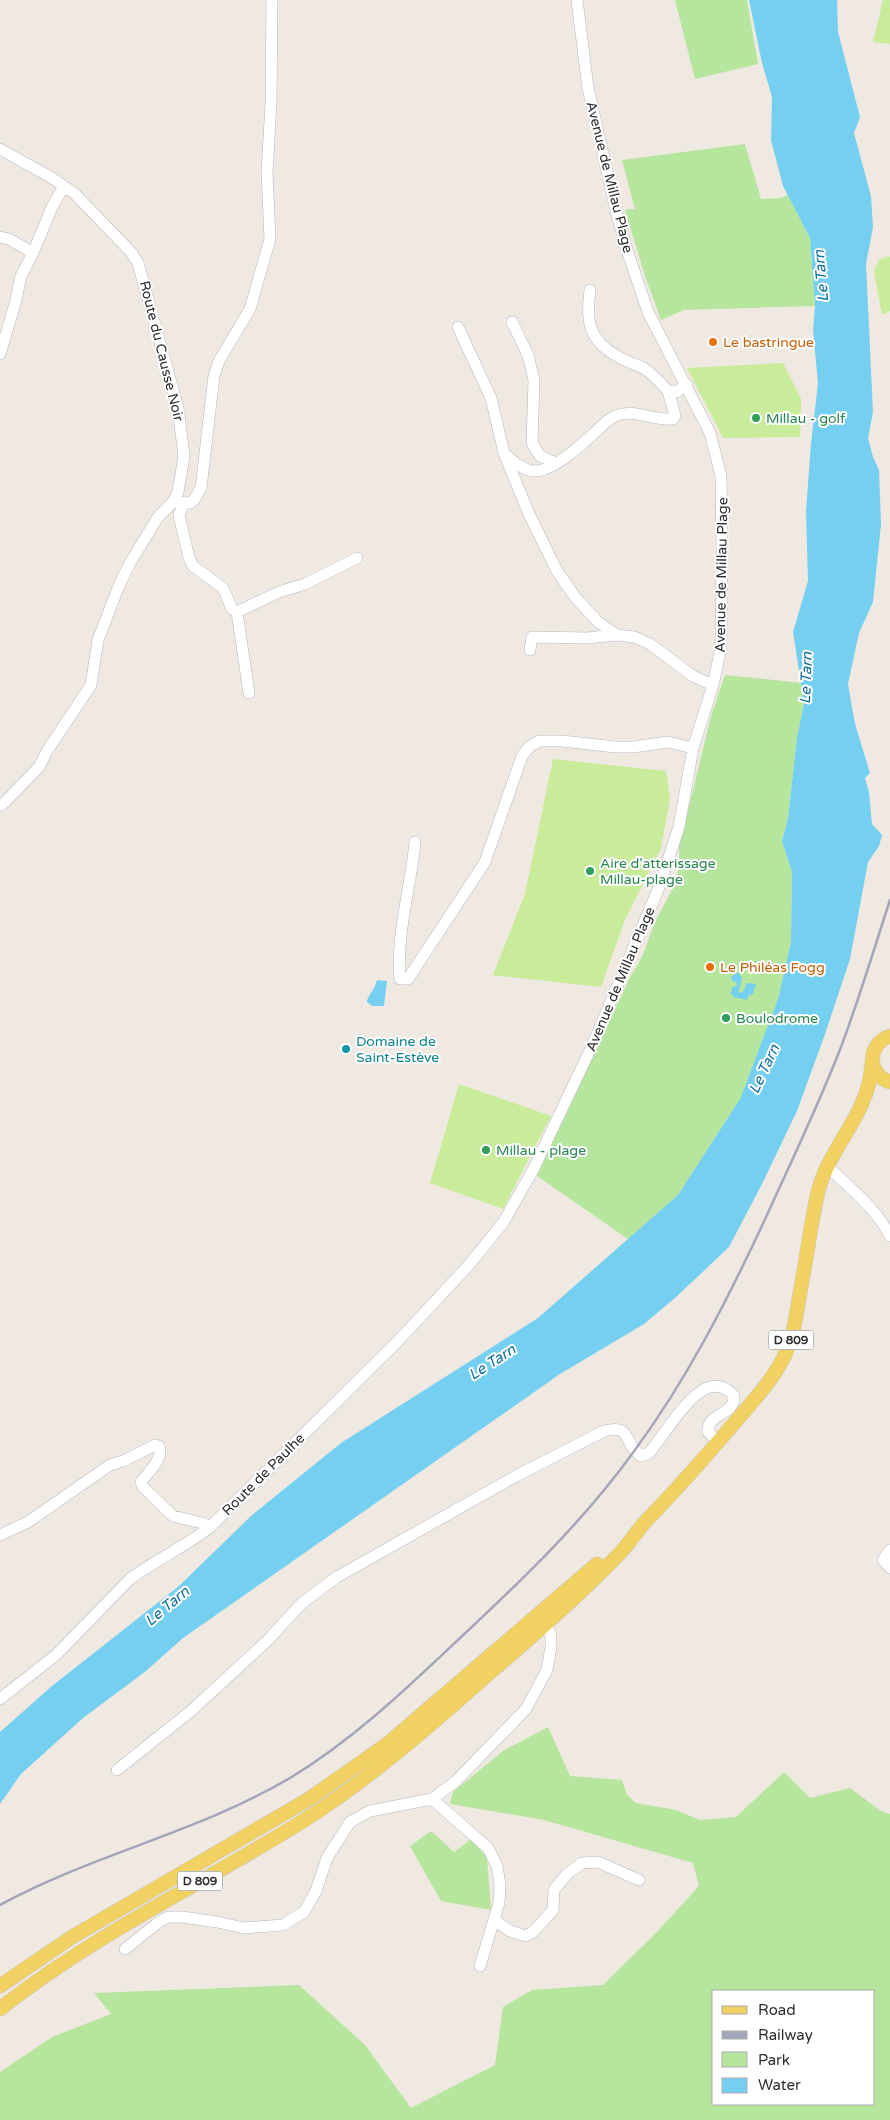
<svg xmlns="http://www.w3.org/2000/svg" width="890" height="2120" font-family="'Varela Round',sans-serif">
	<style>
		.green { fill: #b6e59e; fill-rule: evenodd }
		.pitch { fill: #c9ec9a }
		.water { fill: #75cff0 }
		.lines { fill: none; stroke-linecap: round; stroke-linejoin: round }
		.minor-casing { stroke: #b4b7c1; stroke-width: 12 }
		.major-casing { stroke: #c9c9c9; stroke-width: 15 }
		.minor { stroke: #fff; stroke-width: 11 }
		.major { stroke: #f2d163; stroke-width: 14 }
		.rail { stroke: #a3a6b8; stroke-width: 2.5 }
		.food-dot { fill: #e8710a; stroke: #fff; stroke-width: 2 }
		.leisure-dot { fill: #2e9e5b; stroke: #fff; stroke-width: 2 }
		.culture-dot { fill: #0f9aa8; stroke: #fff; stroke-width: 2 }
		.labels { text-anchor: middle; stroke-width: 4; stroke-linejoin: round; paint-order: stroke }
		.shield { fill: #fff; stroke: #6d6d6d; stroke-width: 1 }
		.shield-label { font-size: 12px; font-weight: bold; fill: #2e2e2e }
		.street-label { font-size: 14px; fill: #2e2e2e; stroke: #fff }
		.food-label { font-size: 14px; fill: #c56008; stroke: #fff; text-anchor: start }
		.leisure-label { font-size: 14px; fill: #27864d; stroke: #fff; text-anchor: start }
		.culture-label { font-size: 14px; fill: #0d838f; stroke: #fff; text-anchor: start }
		.water-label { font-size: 15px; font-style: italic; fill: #0d6fa3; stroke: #fff }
	</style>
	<rect width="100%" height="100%" fill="#efe9e1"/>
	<path class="green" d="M675 0H747L758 64 695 79Z
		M745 144 761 199 781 198 788 195 810 238 815 306 684 310 661 320 645 276 625 210 635 209 622 160Z
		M725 675 802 683 804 703 797 738 788 818 782 841 792 872 791 942 778 999 740 1099 678 1195 628 1239 537 1176 631 975C644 958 646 944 654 925 667 895 682 884 679 848L711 716Z
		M548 1727 570 1776 622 1780 627 1795 636 1803 676 1810 700 1820 736 1817 784 1772 810 1798 850 1788 881 1811 890 1814V2120H0V2072L52 2037 111 2014 94 1993 299 1985 365 2045 411 2108 495 2065 503 2007 532 1990 603 1985 656 1933 699 1886 693 1863 544 1820 450 1804 453 1792 503 1751ZM874 1991V2104H714V1991Z
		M431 1831 454 1852 471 1839 487 1858 491 1910 441 1901 410 1846Z"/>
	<path class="pitch" d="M883 0H890V44L873 42Z
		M888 256 890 257V311L882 315 874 271 879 260Z
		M783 363 801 399 800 437 723 438 687 368Z
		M553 759 666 771 670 799 661 848 625 920 601 987 493 975 525 894Z
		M459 1084 551 1116 503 1209 430 1183Z"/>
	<path class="water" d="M749 0H837L838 32 860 117 854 133 871 196 873 227 866 264 873 412 868 438 873 457 879 470 881 524 873 602 859 633 848 684 855 724 870 773 865 778 869 792 872 824 882 835 879 846 868 862 850 959 825 1034 797 1111 762 1184 729 1247 675 1298 644 1324 560 1374 183 1638 146 1671 83 1718 21 1774 0 1804V1732L52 1686 179 1586 251 1516 341 1443 538 1318 678 1195 740 1099 778 999 791 942 792 872 782 841 788 818 797 738 804 703 793 632 808 581 806 511 811 443 818 383 813 330 815 306 810 238 783 186 771 140 772 97 762 63Z
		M738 972 742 978 738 993 743 992 747 983 756 984 753 994 748 996 747 1000 734 997 731 994 732 988 737 985 736 982 732 981 731 977Z
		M377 980 387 981 384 1006H372L367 1002C367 996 375 990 377 980Z"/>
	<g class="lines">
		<g class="minor-casing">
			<path id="minor" d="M0 149 52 178 74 193 131 252 138 263 178 408 184 456 178 492 173 502 158 517 130 563 118 588 98 640 91 685 47 751 39 767 4 803 0 805
				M0 237 9 239 33 253
				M590 290C586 320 588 340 617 356 626 362 636 364 645 369 654 375 661 383 668 391
				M512 322 528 355 534 380 532 443 540 456 556 463
				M458 327 491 398 504 453 529 514 557 571 575 597 598 622 617 635 634 637 650 644 693 676 713 685
				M0 354 15 304 21 276 33 253 52 207 64 186
				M506 455C515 463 524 471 536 471 554 470 579 447 591 436 599 429 606 420 615 416 634 408 654 421 673 419L675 416 668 391 676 392 687 385
				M173 502 190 503 194 500 201 488 214 376 219 361 250 309 270 239 267 172 271 104 272 0
				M184 502 179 515 189 558 193 566 223 588 232 609 237 612 279 592 305 584 357 558
				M237 612 249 693
				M530 650 532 637 587 638 617 635
				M415 842C411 887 396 933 400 979H408L485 862 522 756 529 747 539 741H562L615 747H633L668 742 693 748
				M828 1167C850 1188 876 1208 890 1236
				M0 1535 28 1522 110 1465 123 1461 155 1445 159 1446C164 1459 148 1472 141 1482L143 1487 173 1516 202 1523 210 1527
				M890 1550 883 1560 890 1568
				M0 1699 56 1655 130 1579C155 1560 185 1547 210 1527L398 1341 468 1266 503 1223 533 1170 592 1046 658 890 679 827 693 748 713 685 721 648 722 549 721 476 710 433 648 312 628 253 617 215 588 88 577 0
				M117 1770 191 1711 268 1640 302 1603 337 1577 516 1476 604 1431C633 1424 621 1441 641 1456L649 1453C663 1436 685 1400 703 1390 714 1383 726 1386 734 1396 735 1416 707 1412 708 1432L718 1441
				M432 1799 488 1848 497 1866 500 1885 499 1903 480 1966
				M494 1920 510 1931 526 1936 533 1932 553 1910 554 1890 567 1874 582 1863 598 1862 639 1880
				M125 1949 159 1922 168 1917H182L217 1922 244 1928 283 1925 304 1912 316 1891 327 1858 350 1822 370 1811 432 1799 455 1782 526 1709 547 1670 551 1647V1635L542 1617"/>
		</g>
		<g class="major-casing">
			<path id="major" d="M890 1036C867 1044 866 1074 890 1082
				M0 1986 72 1937 309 1799 386 1745 597 1564
				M0 2009C93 1935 202 1884 303 1821 369 1779 429 1727 487 1675 533 1636 579 1596 621 1552 630 1542 637 1531 646 1521 677 1489 707 1455 736 1421 753 1401 772 1381 784 1357 793 1338 796 1318 799 1298 806 1263 810 1227 818 1192 829 1146 869 1116 872 1063"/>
		</g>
		<use href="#minor" class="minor"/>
		<use href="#major" class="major"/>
		<path class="rail" d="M0 1905C93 1854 199 1832 290 1778 353 1740 406 1689 459 1639 521 1581 582 1523 632 1454 687 1380 728 1299 767 1215 792 1160 819 1104 841 1047 859 999 874 949 890 900"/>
	</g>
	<g class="food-dot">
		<circle cx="713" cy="342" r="5"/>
		<circle cx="710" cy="967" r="5"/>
	</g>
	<g class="leisure-dot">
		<circle cx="756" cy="418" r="5"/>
		<circle cx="590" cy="871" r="5"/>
		<circle cx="726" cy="1018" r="5"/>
		<circle cx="486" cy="1150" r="5"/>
	</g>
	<circle class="culture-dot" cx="346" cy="1049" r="5"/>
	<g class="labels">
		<g class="shield">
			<rect x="768.5" y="1330.5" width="45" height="19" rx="4"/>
			<rect x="177.5" y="1871.5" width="45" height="19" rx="4"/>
		</g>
		<g class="shield-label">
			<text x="791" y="1344">D 809</text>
			<text x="200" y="1885">D 809</text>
		</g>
		<g class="street-label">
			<text transform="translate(610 177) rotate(76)" y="5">Avenue de Millau Plage</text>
			<text transform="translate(162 351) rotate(76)" y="5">Route du Causse Noir</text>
			<text transform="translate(721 575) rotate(-89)" y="5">Avenue de Millau Plage</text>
			<text transform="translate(620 979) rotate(-67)" y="5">Avenue de Millau Plage</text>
			<text transform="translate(263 1474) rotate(-45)" y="5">Route de Paulhe</text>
		</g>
		<g class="food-label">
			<text x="723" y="347">Le bastringue</text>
			<text x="720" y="972">Le Philéas Fogg</text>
		</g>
		<g class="leisure-label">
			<text x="766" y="423">Millau - golf</text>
			<text x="600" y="868">Aire d'atterissage<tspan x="600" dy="16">Millau-plage</tspan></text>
			<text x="736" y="1023">Boulodrome</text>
			<text x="496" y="1155">Millau - plage</text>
		</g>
		<g class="culture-label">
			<text x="356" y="1046">Domaine de<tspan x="356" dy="16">Saint-Estève</tspan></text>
		</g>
		<g class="water-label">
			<text transform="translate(821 276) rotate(-95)" y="5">Le Tarn</text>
			<text transform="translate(806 678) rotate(-88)" y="5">Le Tarn</text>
			<text transform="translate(764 1069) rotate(-65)" y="5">Le Tarn</text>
			<text transform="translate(492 1362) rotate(-33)" y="5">Le Tarn</text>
			<text transform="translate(167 1606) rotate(-40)" y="5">Le Tarn</text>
		</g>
	</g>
	<rect x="712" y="1990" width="162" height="115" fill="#ffffff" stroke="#ababab"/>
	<rect x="722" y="2006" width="25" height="8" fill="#f2d163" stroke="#ababab"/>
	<text x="758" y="2015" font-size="15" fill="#2e2e2e">Road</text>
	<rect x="722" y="2031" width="25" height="8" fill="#a3a6b8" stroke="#ababab"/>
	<text x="758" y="2040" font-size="15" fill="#2e2e2e">Railway</text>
	<rect x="722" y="2052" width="25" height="15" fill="#b6e59e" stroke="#ababab"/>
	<text x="758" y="2065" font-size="15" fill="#2e2e2e">Park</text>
	<rect x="722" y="2078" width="25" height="15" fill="#75cff0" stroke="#ababab"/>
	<text x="758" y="2090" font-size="15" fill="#2e2e2e">Water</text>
</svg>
